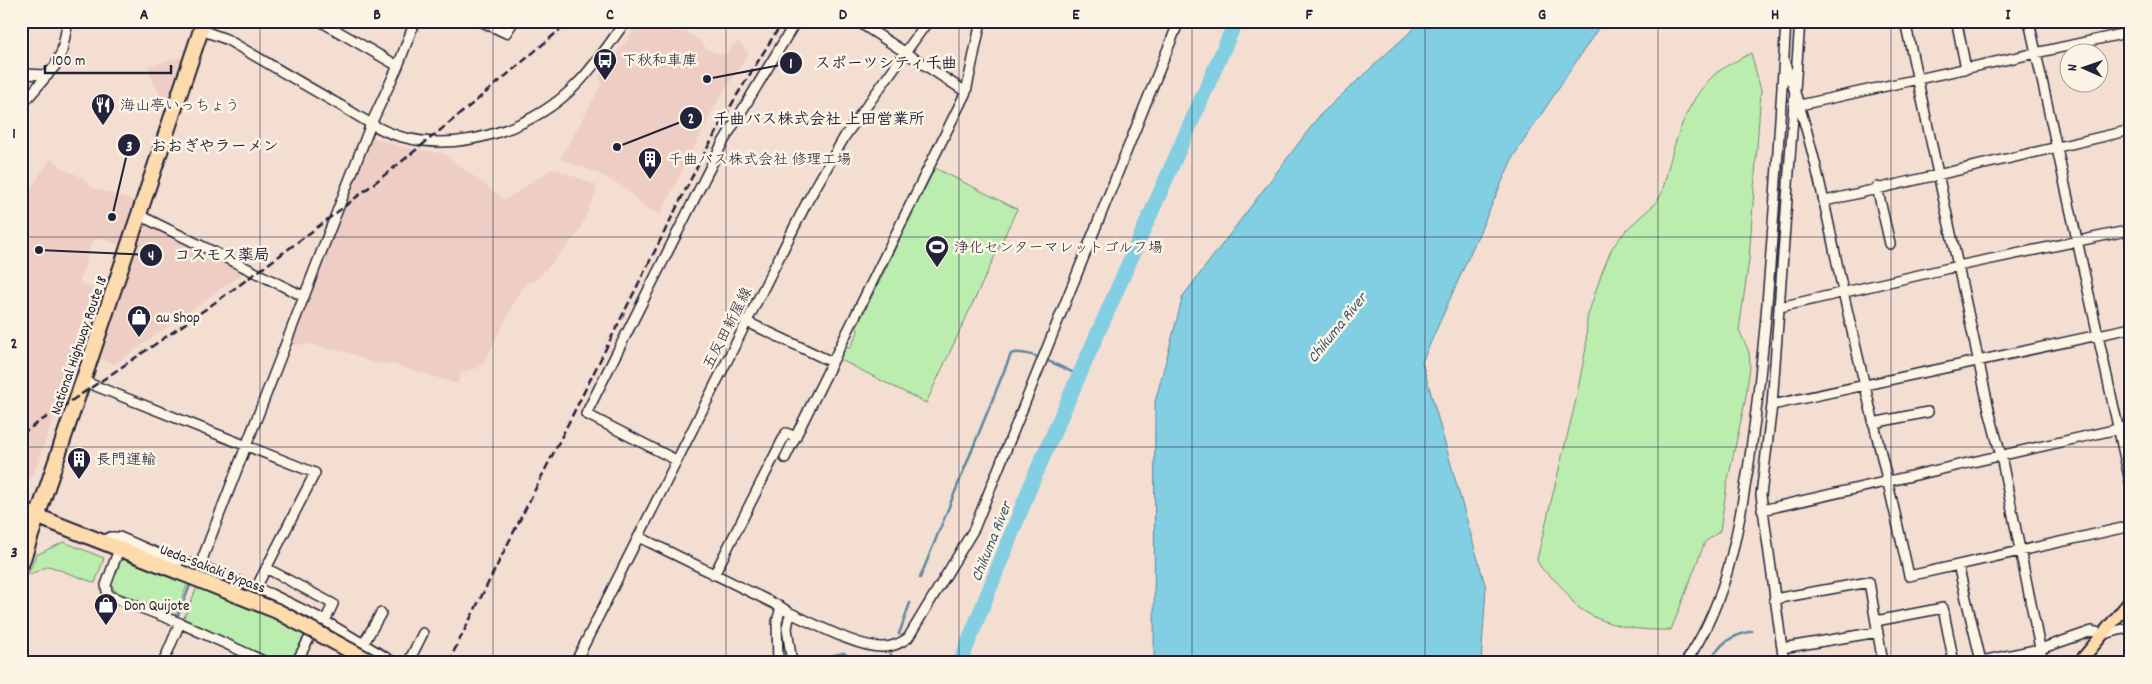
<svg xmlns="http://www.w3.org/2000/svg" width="2152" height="684" font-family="Dekko,'Klee One',sans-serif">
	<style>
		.built { fill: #eecec4 }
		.green { fill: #bbeeae; stroke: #6e8874 }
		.water { fill: #82cee2; stroke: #5c899f }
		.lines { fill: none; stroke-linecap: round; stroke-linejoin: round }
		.stream { stroke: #5c899f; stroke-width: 2.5 }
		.river { stroke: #82cee2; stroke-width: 15 }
		.minor-casing { stroke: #22223b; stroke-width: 12 }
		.major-casing { stroke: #22223b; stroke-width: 15 }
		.highway-casing { stroke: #22223b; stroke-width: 18 }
		.minor { stroke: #fcf5e5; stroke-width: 9 }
		.major { stroke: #fedbac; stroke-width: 11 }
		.highway { stroke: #fedbac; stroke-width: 14 }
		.rail { stroke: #22223b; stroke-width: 2.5; stroke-dasharray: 8 4; stroke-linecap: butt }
		.highway-bridge-casing { stroke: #22223b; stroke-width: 18; stroke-linecap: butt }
		.highway-bridge { stroke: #fedbac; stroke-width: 14 }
		.grid { fill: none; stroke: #22223b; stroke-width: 1; stroke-opacity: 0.55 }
		.labels { text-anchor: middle; stroke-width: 5; stroke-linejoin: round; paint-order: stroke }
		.poi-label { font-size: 15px; fill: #22223b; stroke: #fcf5e5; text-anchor: start }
		.street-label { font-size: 15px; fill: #22223b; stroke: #fcf5e5 }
		.water-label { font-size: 16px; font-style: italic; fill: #3f566d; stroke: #fcf5e5 }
		.leader { fill: none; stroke: #22223b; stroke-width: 2 }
		.callout-dot { fill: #22223b; stroke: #fcf5e5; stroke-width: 2 }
		.mark-label { font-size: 15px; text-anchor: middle; font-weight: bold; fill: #fff }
		.callout-label { font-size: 16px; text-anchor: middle; font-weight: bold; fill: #22223b; stroke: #fcf5e5; stroke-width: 5; stroke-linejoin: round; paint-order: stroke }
		.neatline { fill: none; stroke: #22223b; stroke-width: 2 }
		.grid-label { font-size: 16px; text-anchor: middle; font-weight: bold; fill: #22223b }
	</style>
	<rect width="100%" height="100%" fill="#f4ded2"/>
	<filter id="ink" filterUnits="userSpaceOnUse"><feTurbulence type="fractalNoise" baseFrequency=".02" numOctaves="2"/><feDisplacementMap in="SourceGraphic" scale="10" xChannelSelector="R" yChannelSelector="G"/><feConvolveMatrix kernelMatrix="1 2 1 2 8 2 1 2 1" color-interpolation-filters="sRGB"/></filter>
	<g filter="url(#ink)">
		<path class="built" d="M641 21H676L672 28 677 32H687L699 40 708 50 725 55 738 41 749 53 717 102 660 215 641 205 626 189 596 172 560 159 602 84 599 76Z
			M183 57 165 110 147 66Z
			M372 137 411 149 443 153 505 200 553 168 596 185 597 189 578 234 536 280 526 283 521 289 487 357 478 368 461 372 458 384 392 364 373 363 349 353 307 344 288 345Z
			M51 158 62 168 83 178 93 188 136 201 121 245 100 238 92 242 79 283 104 291 89 337 78 358 50 428 33 477 21 482V203Z
			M146 225 245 272 115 364 99 359Z"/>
		<path class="green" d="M1751 53 1761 90 1749 260 1739 330 1749 352 1750 367 1745 402 1727 484 1720 531 1705 542 1671 630C1641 631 1608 627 1582 610 1571 603 1566 590 1556 581 1548 574 1540 570 1537 559L1575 404 1586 348 1587 318 1601 275 1612 248 1627 229 1656 203 1662 193C1672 152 1682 105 1714 75 1724 66 1739 60 1751 53Z
			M935 168 1017 209 926 403 839 359 844 348H850L858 332 857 327Z
			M64 542 104 558 95 583 49 566 28 575 36 555Z
			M126 559 188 583 175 616 115 591 111 583C114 573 115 562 126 559Z
			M198 585 275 617 306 633 290 662 276 663 183 620Z"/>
		<path class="water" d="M1422 21H1603L1513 157 1422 362 1486 588 1481 663H1154L1155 402 1183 296 1320 115Z"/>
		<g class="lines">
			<path class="stream" d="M920 578 1011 354C1025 347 1064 369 1079 375
				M178 615 191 583
				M899 634 910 603
				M888 662 891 654
				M828 663 834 655 844 653 855 663
				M878 663 888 662
				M1708 663C1722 642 1728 637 1752 631"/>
			<path class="river" d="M960 663 1035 475 1236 21"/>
			<g class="minor-casing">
				<path id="minor" d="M320 21 398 66
					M480 21 506 33 514 21
					M857 21 966 92
					M1905 21 1990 414 2001 456 2043 663
					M2029 21 2131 486
					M1957 24 1966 69
					M201 30 226 39C264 61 301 83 338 104 359 116 379 131 402 137 462 153 534 128 577 84 596 65 610 42 626 21
					M1784 61C1813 137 1827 217 1844 296 1865 389 1889 483 1909 576L2131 526
					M21 74 48 75
					M1800 105 2131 32
					M21 106 55 66 62 51 68 21
					M1877 187 1890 244
					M1825 201 2131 130
					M139 215 303 296
					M1780 307 1958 266 2131 230
					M745 321 832 362
					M83 381 315 473 256 588
					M1772 405 2131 328
					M1873 423 1928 412
					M785 458 966 92 981 21
					M676 460 586 414 722 144 796 21
					M1762 510 2131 426
					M639 537 781 607 790 613C813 623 859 648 883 647 893 647 900 643 908 638L974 529 1179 21
					M102 542 110 537H119C136 543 188 571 203 563
					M119 549 106 585 107 592 110 596 180 623 268 663
					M1958 565 1981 661
					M266 568 333 604 325 621
					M714 575 786 433 796 437
					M1774 599 1869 582 1883 663
					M790 613 787 628 792 663
					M320 618 395 663
					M1876 621 1943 608 1954 663
					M364 643 381 613
					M1782 648 1878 632
					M163 663 180 623
					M296 663 320 618 271 594 208 569 203 563V557L371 124 398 66 415 21
					M408 663 423 633
					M575 663 807 202 845 136 928 21
					M778 663 777 622 781 607
					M1685 663C1723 609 1736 545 1746 481 1755 430 1760 379 1765 327 1774 225 1780 123 1786 21
					M1784 663 1761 495 1772 405 1800 21
					M1972 663 2040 649 2092 631 2104 634 2131 627"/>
			</g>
			<g class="major-casing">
				<path id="major" d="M2079 663 2131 600"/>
			</g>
			<g class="highway-casing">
				<path id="highway" d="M21 510 179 572
					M21 565 204 21"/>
			</g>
			<use href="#minor" class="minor"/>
			<use href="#major" class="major"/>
			<use href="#highway" class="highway"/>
			<path class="rail" d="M21 434C117 371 212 307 303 238 395 169 483 96 570 21
				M448 663 700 161 737 95 783 21"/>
			<g class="highway-bridge-casing">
				<path id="highway-bridge" d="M179 572 277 611 373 663"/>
			</g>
			<use href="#highway-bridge" class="highway-bridge"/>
		</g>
	</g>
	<path class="grid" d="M260 21V663M493 21V663M726 21V663M959 21V663M1192 21V663M1425 21V663M1658 21V663M1891 21V663M21 237H2131M21 447H2131"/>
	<defs>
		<g id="bus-pin" transform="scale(1.25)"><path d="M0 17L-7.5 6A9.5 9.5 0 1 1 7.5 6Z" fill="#22223b" stroke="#fcf5e5"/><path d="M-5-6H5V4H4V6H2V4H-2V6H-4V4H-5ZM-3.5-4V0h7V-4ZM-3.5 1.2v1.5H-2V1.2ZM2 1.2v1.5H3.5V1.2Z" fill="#fff"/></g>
		<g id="restaurant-pin" transform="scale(1.25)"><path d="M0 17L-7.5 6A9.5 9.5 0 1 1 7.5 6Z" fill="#22223b" stroke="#fcf5e5"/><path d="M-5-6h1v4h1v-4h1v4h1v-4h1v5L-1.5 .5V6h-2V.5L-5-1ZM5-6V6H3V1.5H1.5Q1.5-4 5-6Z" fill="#fff"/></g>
		<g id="building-pin" transform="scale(1.25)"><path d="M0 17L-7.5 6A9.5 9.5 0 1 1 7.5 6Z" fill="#22223b" stroke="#fcf5e5"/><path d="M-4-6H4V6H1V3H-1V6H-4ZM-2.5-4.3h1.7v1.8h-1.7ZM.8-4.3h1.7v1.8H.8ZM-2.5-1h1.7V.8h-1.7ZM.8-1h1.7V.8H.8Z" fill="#fff"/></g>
		<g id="stadium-pin" transform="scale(1.25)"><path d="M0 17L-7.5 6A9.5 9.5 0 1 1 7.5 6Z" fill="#22223b" stroke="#fcf5e5"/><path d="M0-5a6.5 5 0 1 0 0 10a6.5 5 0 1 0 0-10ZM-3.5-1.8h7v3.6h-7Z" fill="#fff"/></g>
		<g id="shop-pin" transform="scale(1.25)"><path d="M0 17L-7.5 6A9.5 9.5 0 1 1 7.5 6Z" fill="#22223b" stroke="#fcf5e5"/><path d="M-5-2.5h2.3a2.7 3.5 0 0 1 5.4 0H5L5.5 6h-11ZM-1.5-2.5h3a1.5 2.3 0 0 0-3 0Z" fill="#fff"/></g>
	</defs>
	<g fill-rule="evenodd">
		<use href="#bus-pin" x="605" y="60"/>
		<use href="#restaurant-pin" x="103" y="105"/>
		<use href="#building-pin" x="650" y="159"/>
		<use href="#stadium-pin" x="937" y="247"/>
		<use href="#shop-pin" x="139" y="317"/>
		<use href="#building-pin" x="79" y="459"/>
		<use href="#shop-pin" x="106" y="605"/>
	</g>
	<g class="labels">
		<g class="poi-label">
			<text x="622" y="65">下秋和車庫</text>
			<text x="120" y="110">海山亭いっちょう</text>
			<text x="668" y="164">千曲バス株式会社 修理工場</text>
			<text x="954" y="252">浄化センターマレットゴルフ場</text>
			<text x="156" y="322">au Shop</text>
			<text x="96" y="464">長門運輸</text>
			<text x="124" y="610">Don Quijote</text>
		</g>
		<g class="street-label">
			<text transform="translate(727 328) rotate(-63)" y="5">五反田新屋線</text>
			<text transform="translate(78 345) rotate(-71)" y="5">National Highway Route 18</text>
			<text transform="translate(213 568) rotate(21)" y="5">Ueda-Sakaki Bypass</text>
		</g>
		<g class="water-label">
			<text transform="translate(1336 327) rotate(-51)" y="6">Chikuma River</text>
			<text transform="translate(990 541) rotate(-68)" y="6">Chikuma River</text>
		</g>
	</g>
	<path class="leader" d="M707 79L791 63M617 147L691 118M112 217L129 145M39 250L151 255"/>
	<g class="callout-dot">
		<circle cx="707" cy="79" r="5"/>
		<circle cx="617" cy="147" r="5"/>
		<circle cx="112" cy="217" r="5"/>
		<circle cx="39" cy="250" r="5"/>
		<circle cx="791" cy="63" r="12"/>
		<circle cx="691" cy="118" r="12"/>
		<circle cx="129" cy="145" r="12"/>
		<circle cx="151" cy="255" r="12"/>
	</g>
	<g class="mark-label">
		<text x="791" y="68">1</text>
		<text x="691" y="123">2</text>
		<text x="129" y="151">3</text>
		<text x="151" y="260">4</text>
	</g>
	<g class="callout-label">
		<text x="886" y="68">スポーツシティ千曲</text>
		<text x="819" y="124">千曲バス株式会社 上田営業所</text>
		<text x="215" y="151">おおぎやラーメン</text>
		<text x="222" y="260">コスモス薬局</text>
	</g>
	<rect width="2152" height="684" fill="none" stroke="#fcf5e5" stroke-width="55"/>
	<g transform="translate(2084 68) rotate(272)"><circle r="24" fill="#fcf5e5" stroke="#a5a1a1"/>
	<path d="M0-4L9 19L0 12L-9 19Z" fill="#22223b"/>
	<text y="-8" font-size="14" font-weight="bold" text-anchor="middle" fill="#22223b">N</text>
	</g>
	<path d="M45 65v8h126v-8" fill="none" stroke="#22223b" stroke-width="2.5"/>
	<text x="52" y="65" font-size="15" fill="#22223b" stroke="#fcf5e5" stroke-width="4" paint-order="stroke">100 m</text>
	<rect x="28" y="28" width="2096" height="628" class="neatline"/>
	<g class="grid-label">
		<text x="144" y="19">A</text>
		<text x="377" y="19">B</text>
		<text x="610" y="19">C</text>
		<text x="843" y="19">D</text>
		<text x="1076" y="19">E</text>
		<text x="1309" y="19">F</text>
		<text x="1542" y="19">G</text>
		<text x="1775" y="19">H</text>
		<text x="2008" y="19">I</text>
		<text x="14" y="138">1</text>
		<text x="14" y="348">2</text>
		<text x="14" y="557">3</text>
	</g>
</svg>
